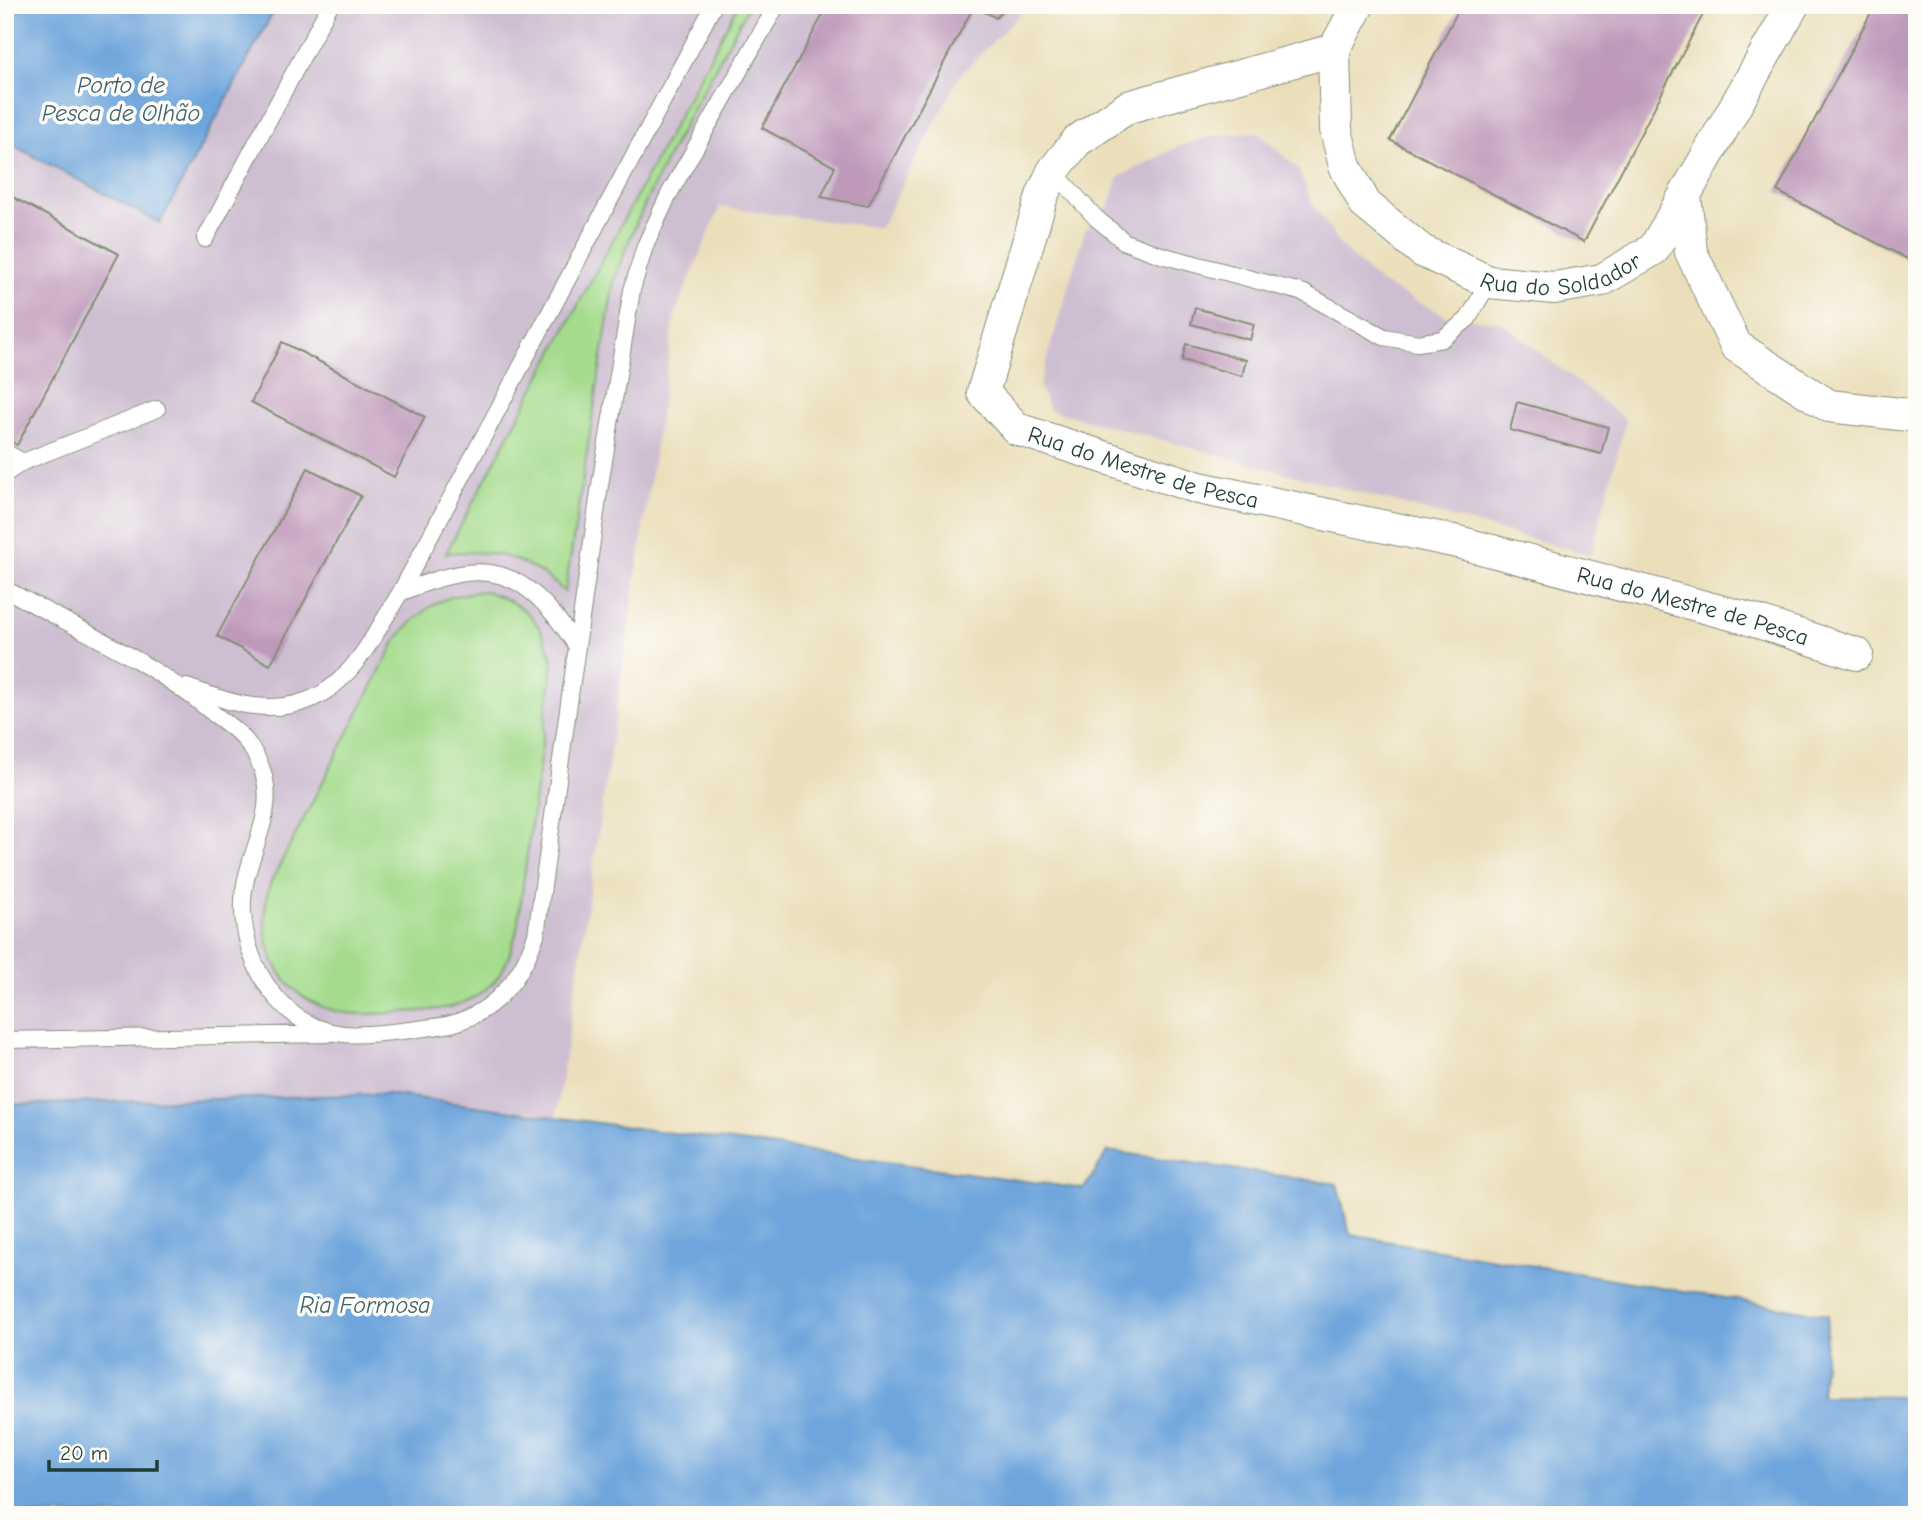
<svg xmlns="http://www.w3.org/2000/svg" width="1922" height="1520" viewBox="0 0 1922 1520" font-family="'Comic Neue',sans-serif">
	<rect width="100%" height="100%" fill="#fdfcf7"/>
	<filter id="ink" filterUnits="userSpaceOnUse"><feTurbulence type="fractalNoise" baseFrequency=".0143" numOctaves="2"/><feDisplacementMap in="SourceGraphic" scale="14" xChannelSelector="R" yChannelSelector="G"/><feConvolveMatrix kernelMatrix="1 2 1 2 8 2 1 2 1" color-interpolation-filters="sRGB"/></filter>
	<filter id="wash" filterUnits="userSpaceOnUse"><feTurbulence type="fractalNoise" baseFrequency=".00686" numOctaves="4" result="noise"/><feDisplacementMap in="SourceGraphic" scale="28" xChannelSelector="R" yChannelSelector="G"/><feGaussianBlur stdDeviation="1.57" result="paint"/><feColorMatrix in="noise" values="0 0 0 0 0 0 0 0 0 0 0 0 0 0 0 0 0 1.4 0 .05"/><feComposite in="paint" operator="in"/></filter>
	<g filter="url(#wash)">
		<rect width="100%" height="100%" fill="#ebdfbb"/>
		<path fill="#cebed1" d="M5,5h1024l-69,70 -80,153 -160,-21 -45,106 -119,804 -169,-23 -382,11z
			M1258,132l40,37 13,32 31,47 37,34 69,35 53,5 125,98 -35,135 -541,-145 -11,-24 46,-156 25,-26 9,-27 61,-31 31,-10z"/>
		<path fill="#a4db8c" stroke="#628c60" stroke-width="2" d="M738,5h11c-48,90 -101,179 -135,275l-49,312c-35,-33 -71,-44 -119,-39z
			M485,591c42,14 56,28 68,71l-36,268c-5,18 -11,40 -24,53 -26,26 -55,27 -89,29 -22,1 -43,4 -64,0 -62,-12 -87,-72 -70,-128l126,-244c28,-34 45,-45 89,-49z"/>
		<path fill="#6ea5dc" stroke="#467188" stroke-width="2" d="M5,5h272l-117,218 -155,-82z
			M387,1094l697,95 24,-38 229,33 13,51 478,80 -7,81 96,1v118h-1912v-410z"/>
		<g id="blocks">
			<path fill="#be99ba" d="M828,5h180l-12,13 -22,-12 -106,200 -47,-9 14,-30 -73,-39z
				M1461,5h247l-124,237 -194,-102z
				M1875,5h42v259l-140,-73z
				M5,193l114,61 -102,191 -12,-7z
				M1195,308l59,16 -4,16 -59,-16z
				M282,342l143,75 -31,60 -143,-75z
				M1186,344l60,16 -4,16 -60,-16z
				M1517,402l91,25 -7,27 -91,-24z
				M308,468l53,28 -91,169 -53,-29z"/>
		</g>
	</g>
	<g filter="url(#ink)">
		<use href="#blocks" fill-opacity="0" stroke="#858e78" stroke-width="2"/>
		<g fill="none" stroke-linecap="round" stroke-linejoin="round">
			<defs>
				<path id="service" d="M1053,171l43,47 29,24 36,13 143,38 80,44 34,6 24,-4 26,-20 21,-37
					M205,239l125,-234
					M5,452l18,10 134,-53
					M5,474l18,-12
					M5,589c71,39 148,73 209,125 11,8 24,17 32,27 50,64 -7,108 -3,172 4,56 39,114 100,121 21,2 47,-2 68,-4 15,-3 33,-3 47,-8 41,-14 65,-48 78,-87l64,-450 32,-195 13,-44 24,-52 108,-189
					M400,593c87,-37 124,-27 176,52
					M187,687c21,7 45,17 67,19 83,10 109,-53 146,-113l314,-588
					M5,1040l323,-6"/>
				<g id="minor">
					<path id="s1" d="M1358,5l-24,45 -206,57 -51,34 -24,30 -11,25 -59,196 34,37 182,59 259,54 288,76 111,36"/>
					<path id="s2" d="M1334,50l2,80 9,36 20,38 57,47 67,31 65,6 48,-8 52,-31 139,-244"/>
					<path d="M1685,195l6,57 45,94 93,60 88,10"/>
				</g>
			</defs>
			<use href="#service" stroke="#858e78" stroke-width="18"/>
			<use href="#minor" stroke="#858e78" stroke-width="34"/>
			<use href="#service" stroke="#fff" stroke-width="16"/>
			<use href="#minor" stroke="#fff" stroke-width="32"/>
		</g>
	</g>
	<g text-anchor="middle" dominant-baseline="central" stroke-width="7" stroke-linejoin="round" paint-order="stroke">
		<g font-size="23" fill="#1f3d34" stroke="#fdfcf7">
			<text stroke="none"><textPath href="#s2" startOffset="382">Rua do Soldador</textPath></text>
			<text stroke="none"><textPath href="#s1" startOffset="779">Rua do Mestre de Pesca</textPath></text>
			<text stroke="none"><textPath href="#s1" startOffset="1346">Rua do Mestre de Pesca</textPath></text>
		</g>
		<g font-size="24" font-style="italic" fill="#3b616f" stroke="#fdfcf7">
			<text x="121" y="85">Porto de<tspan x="121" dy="28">Pesca de Olhão</tspan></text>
			<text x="365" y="1305">Ria Formosa</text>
		</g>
	</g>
	<rect width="1922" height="1520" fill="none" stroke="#fdfcf7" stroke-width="28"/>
	<path d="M49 1460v10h108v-10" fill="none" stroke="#1f3d34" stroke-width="3.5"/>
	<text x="60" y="1460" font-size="21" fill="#1f3d34" stroke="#fdfcf7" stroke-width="5" paint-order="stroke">20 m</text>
</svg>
